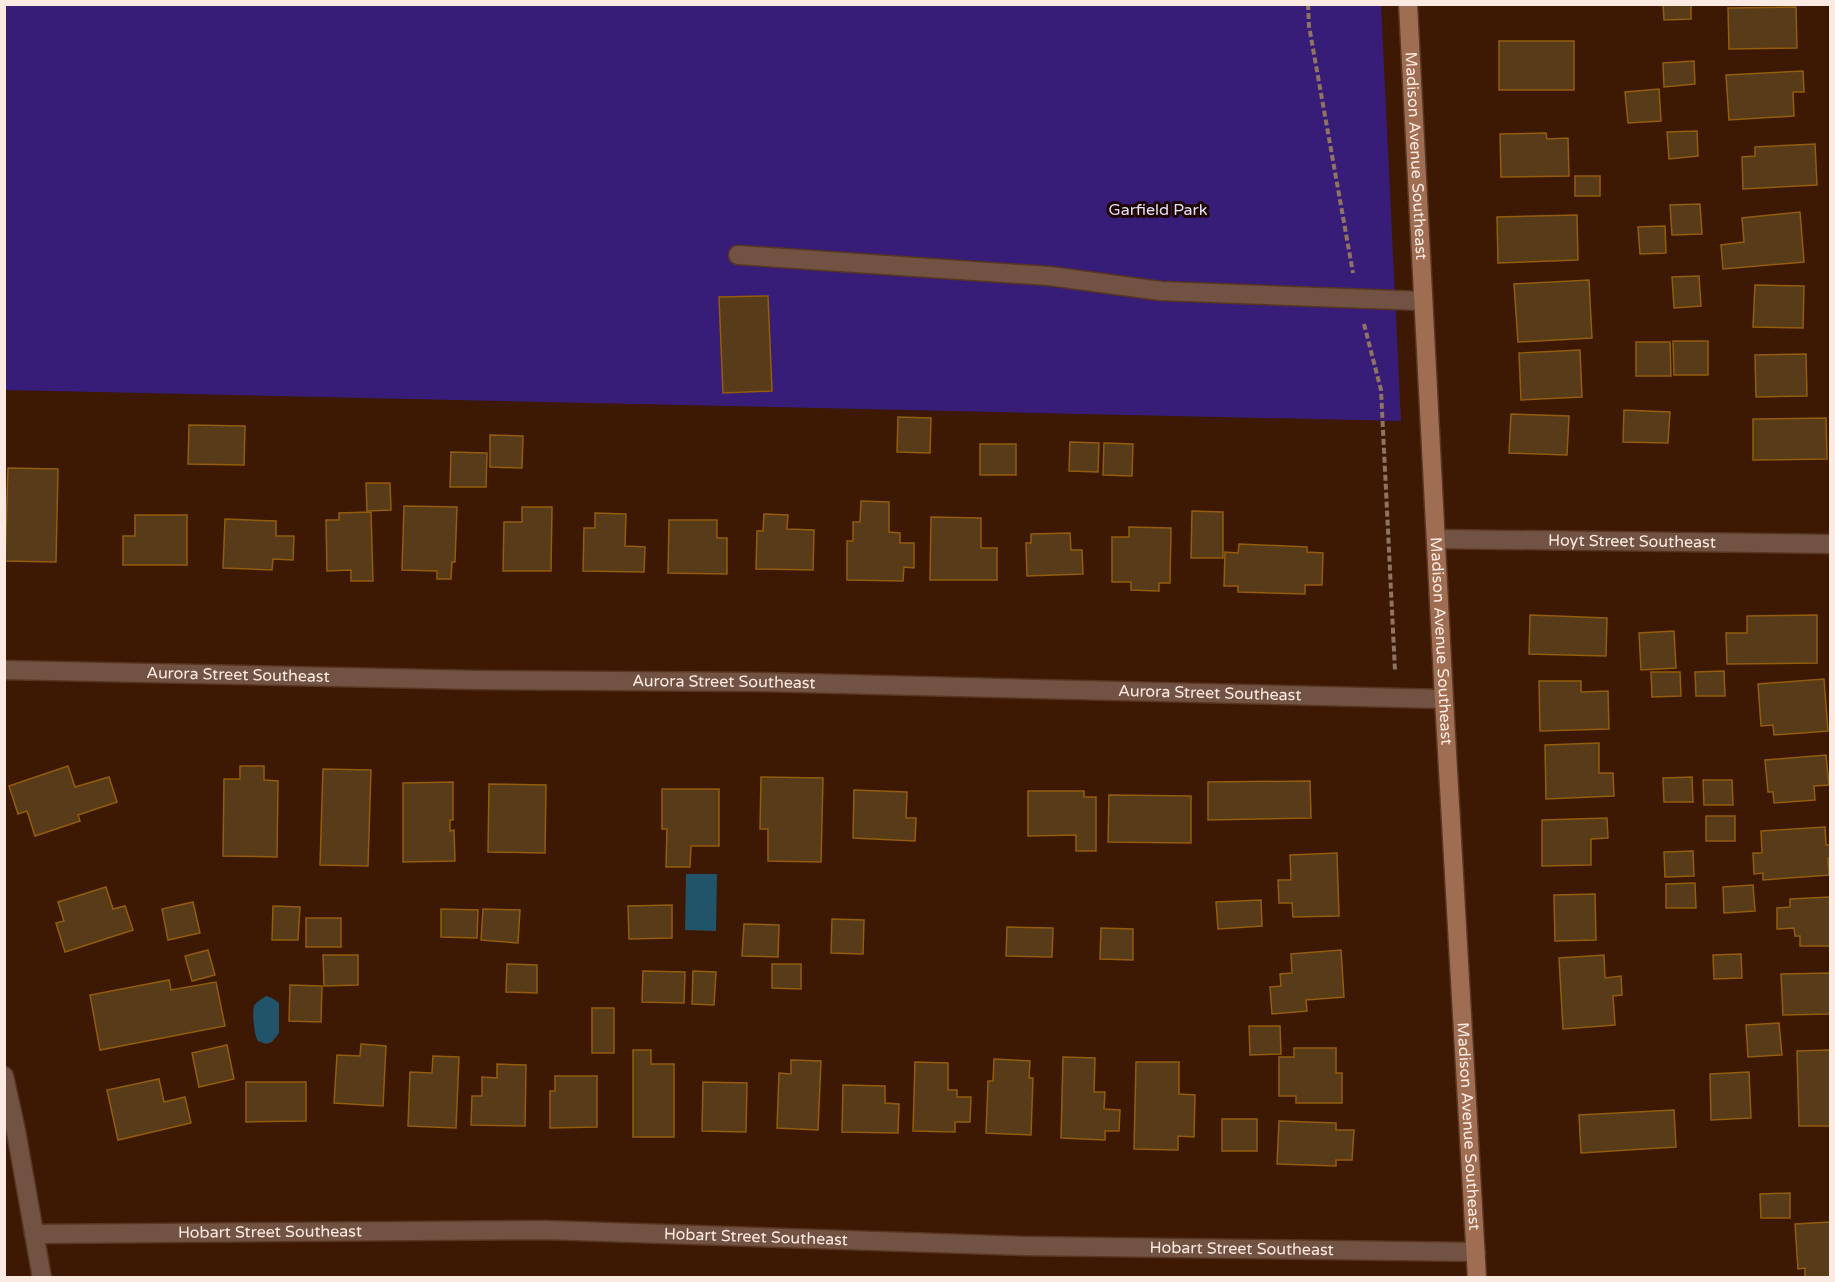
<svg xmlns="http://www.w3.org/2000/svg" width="1835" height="1282" viewBox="0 0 1835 1282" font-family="'Varela Round',sans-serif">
	<rect width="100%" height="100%" fill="#3d1903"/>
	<path fill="#371d77" d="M5,5h1376l20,416 -1396,-31z"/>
	<path fill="#225469" d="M686,874h31l-1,57 -31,-1z
		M266,996l6,2 7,5v30l-7,9 -6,2 -8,-3c-4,-6 -6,-27 -4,-35 2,-4 8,-7 12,-10z"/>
	<path fill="#583b18" stroke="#925d0d" stroke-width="1.5" d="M1663,4h28v15l-27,1z
		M1796,7l1,41 -68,1 -1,-41z
		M1499,41h75v49h-75z
		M1694,61l1,23 -31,3 -1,-24z
		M1803,71l1,21h-11l1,24 -65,4 -3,-45z
		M1659,89l2,32 -33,2 -3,-31z
		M1697,131l1,25 -29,3 -2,-27z
		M1546,133l1,6 21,-1 1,38 -68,1 -1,-43z
		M1815,144l2,41 -74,4 -1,-32 13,-1v-9z
		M1575,176h25v20h-25z
		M1700,204l2,30 -30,1 -2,-30z
		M1800,212l4,50 -81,7 -2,-24 23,-3 -2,-24z
		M1577,215l1,45 -80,3 -1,-46z
		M1665,226l1,27 -26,1 -2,-27z
		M1699,276l2,30 -27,2 -2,-31z
		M1589,280l3,58 -74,4 -4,-58z
		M1755,285l49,1 -1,42 -50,-1z
		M768,296l4,95 -49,2 -4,-96z
		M1673,341h35v34h-34z
		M1636,342h34l1,34h-35z
		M1580,350l2,47 -61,3 -2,-47z
		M1806,354l1,42 -51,1 -1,-42z
		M1624,410l46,2 -2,31 -45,-1z
		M1511,414l58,2 -2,39 -58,-2z
		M898,417l33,1 -1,35 -33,-1z
		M1826,418l1,41 -74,1v-41z
		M189,425l56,1 -1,39 -56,-1z
		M490,435l33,1 -1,32 -32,-1z
		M1070,442l29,1 -1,29 -29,-1z
		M1104,443l29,1 -1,32 -29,-1z
		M980,444h36v31h-36z
		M451,452l36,1 -1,34h-36z
		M8,468l50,1 -2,93 -51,-1z
		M366,483h24l1,27 -24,1z
		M861,501l28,1v30l11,1v10h14v25l-10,-1 -1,14 -56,-1v-39h6v-19h7z
		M404,506l53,1 -2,55h-3l-1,17h-14v-8l-35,-1z
		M522,507h30l-1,64h-48l1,-49h18z
		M1192,511l31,1v46h-32z
		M371,512l2,69h-22v-11l-24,1 -1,-51h13v-7z
		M595,513l31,1 -1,32 20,1 -1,25 -61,-1 1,-43h11z
		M764,514l24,1 -1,14 27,1 -1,40 -57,-1 1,-38h6z
		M135,515h52v50h-64v-29h12z
		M931,517l50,1v30h16v32h-67z
		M225,519l51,2v15h18l-1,24 -20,-1 -1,11 -49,-2z
		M669,520h48v18h10v36l-59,-1z
		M1129,527l42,1 -1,55h-11v8l-28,-1v-8h-19v-45h17z
		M1070,533l1,17h11l1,24 -56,2 -1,-33h5v-9z
		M1239,544l68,3v5l16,1 -1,32h-17v9l-67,-2v-6h-14l1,-34 13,1z
		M1530,615l77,3 -1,38 -77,-2z
		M1817,615v48l-90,1 -1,-31h21v-17z
		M1674,631l2,37 -35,2 -2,-37z
		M1724,671l1,25h-29l-1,-24z
		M1651,672h29l1,24 -29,1z
		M1824,679l4,52 -54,4 -1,-10 -12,1 -3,-42z
		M1539,681h42v11l27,-1 1,38 -69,2z
		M1599,743v30h14l1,23 -68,3 -1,-54z
		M1826,755l3,30 -15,1 1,14 -41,3 -1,-11h-5l-3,-32z
		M68,766l7,21 34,-10 8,25 -39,13 2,6 -45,15 -8,-25 -9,3 -9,-28z
		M240,766h24v14l14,1 -1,76 -54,-1 1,-77h16z
		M323,769l48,1 -3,96 -48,-1z
		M761,777l62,1 -2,84 -53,-1v-32h-8z
		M1692,777l1,25h-29l-1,-24z
		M1703,780h29l1,25h-29z
		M1310,781l1,37 -103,2v-38z
		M453,782v38h-3v11l4,-1 1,31 -52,1v-79z
		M489,784l57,1 -1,68 -57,-1z
		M662,789h57v57h-28l-1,21h-24l1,-38h-5z
		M854,790l53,2 -1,26h10l-1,23 -62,-3z
		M1028,791h56v6h12v54h-20v-16l-48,1z
		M1109,795l82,1v47l-83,-1z
		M1706,816h29v25h-29z
		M1607,818l1,20 -17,1v26l-49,1v-46z
		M1825,827l1,18h4v13h-2l1,17 -66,5v-7l-9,1 -1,-21h9l-1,-22z
		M1693,851l1,25 -29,1 -1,-25z
		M1337,853l2,63 -46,1 -1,-14h-13l-1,-23h13l-1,-25z
		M1695,883l1,25h-30v-24z
		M1753,885l2,26 -31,2 -1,-26z
		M106,887l7,22 12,-3 8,24 -68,22 -9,-29 8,-2 -6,-19z
		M1595,894l1,46 -41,1 -1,-46z
		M1830,897v49h-30v-10h-5l-1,-8 -17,1v-21l13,-1v-8z
		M1261,900l1,26 -44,3 -2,-27z
		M193,902l7,31 -32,7 -6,-31z
		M672,905v33l-43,1 -1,-33z
		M273,906l27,1 -2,33h-26z
		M441,909l37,1 -1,28 -36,-1z
		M483,909l37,1 -2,33 -37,-3z
		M306,918h35v29h-35z
		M832,919l32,1 -1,34 -32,-1z
		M744,924l35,1 -1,32 -36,-1z
		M1007,927l46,1 -1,29 -46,-1z
		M1101,928l32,1v31l-33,-1z
		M208,950l7,25 -23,6 -7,-25z
		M1341,950l3,47 -38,3 1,11 -35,3 -2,-27 11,-1 -1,-12 12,-1 -1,-19z
		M1741,954l1,24 -28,1 -1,-24z
		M323,955h35v30l-34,1z
		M1604,955l1,23 16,-2 1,19 -9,1 2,29 -52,4 -4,-71z
		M507,964l30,1v28l-31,-1z
		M772,964h29v25l-29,-1z
		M643,971l42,1 -1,31 -42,-1z
		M693,971l23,1 -2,33 -22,-1z
		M1830,973v41l-47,1 -2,-41z
		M169,980l2,10 45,-8 9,44 -125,24 -10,-55z
		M290,985l32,1 -1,36 -32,-1z
		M592,1008h22v45h-22z
		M1779,1023l3,32 -34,2 -2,-32z
		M1249,1026h31l1,28 -31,1z
		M361,1044l25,2 -3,60 -49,-3 3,-48 23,1z
		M227,1045l7,34 -35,8 -7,-34z
		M1294,1048h42v25h6v30h-46v-7h-17v-39h15z
		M633,1050h18v14h23v73h-41z
		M1830,1050v76h-31l-2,-75z
		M433,1056l26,1 -3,71 -48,-2 2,-54 22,1z
		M1063,1057l32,1 -1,34h11l-1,17 16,1 -1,21h-14v9l-44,-2z
		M994,1059l36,2 -1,17h4l-2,57 -45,-2 2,-52h5z
		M791,1060l30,1 -3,69 -41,-2 2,-55 12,1z
		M915,1062l33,1v27h9v7h14l-1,25h-15v10l-42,-1z
		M1136,1062h43v32l16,1 -1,42 -16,-1v14l-44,-1z
		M497,1064l29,1 -1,61 -54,-1 1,-29h10v-19l15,1z
		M1749,1072l2,46 -40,2 -1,-46z
		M555,1076h42v51l-47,1v-37h5z
		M159,1079l5,23 21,-5 6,26 -73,17 -11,-50z
		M246,1082h60v39l-60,1z
		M703,1082l44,1 -1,49 -44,-1z
		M843,1085l42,1v17l14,1 -1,29 -56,-1z
		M1674,1110l2,37 -95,6 -2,-38z
		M1222,1119h35v32h-35z
		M1279,1121l57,2v7h18l-2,30h-16v6l-59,-2z
		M1790,1193v25h-29l-1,-24z
		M1830,1222v56h-25v-10l-7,1 -3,-45z"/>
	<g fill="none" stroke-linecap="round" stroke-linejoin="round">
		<defs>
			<g id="street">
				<path d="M738,255l311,21 112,15 262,10"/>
				<path id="s1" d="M1436,539l394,5"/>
				<path id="s2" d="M4,670l473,10 281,2 686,17"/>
				<path d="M4,1076l12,55 26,147"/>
				<path id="s3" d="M34,1234l511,-4 478,16 453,6"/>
			</g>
			<g id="secondary">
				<path id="s4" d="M1408,4l36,695 33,579"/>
			</g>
		</defs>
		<use href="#street" stroke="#583622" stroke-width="21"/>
		<use href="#secondary" stroke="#583622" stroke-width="21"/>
		<path stroke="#8f7363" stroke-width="4" stroke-dasharray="6 3" stroke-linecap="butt" d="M1308,4l1,22 44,247
			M1364,324l17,66 14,281"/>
		<use href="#street" stroke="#725343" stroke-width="18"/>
		<use href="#secondary" stroke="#9e6d52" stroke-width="18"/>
	</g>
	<g text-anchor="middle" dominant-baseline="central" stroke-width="6" stroke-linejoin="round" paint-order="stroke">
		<g font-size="16" fill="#fbeae1" stroke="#1f0500">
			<text stroke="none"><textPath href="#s4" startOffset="152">Madison Avenue Southeast</textPath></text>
			<text stroke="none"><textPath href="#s1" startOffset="196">Hoyt Street Southeast</textPath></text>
			<text stroke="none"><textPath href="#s4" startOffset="638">Madison Avenue Southeast</textPath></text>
			<text stroke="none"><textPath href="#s2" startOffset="234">Aurora Street Southeast</textPath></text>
			<text stroke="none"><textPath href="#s2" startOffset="720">Aurora Street Southeast</textPath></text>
			<text stroke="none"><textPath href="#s2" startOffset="1206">Aurora Street Southeast</textPath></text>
			<text stroke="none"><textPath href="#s4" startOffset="1124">Madison Avenue Southeast</textPath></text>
			<text stroke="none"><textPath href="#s3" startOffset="236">Hobart Street Southeast</textPath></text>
			<text stroke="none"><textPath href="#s3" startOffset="722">Hobart Street Southeast</textPath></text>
			<text stroke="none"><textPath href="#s3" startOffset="1208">Hobart Street Southeast</textPath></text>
		</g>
		<g font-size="16" fill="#e3e0fd" stroke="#1f0500">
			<text x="1158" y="210">Garfield Park</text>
		</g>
	</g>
	<rect width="1835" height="1282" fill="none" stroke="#fbeae1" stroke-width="12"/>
</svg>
